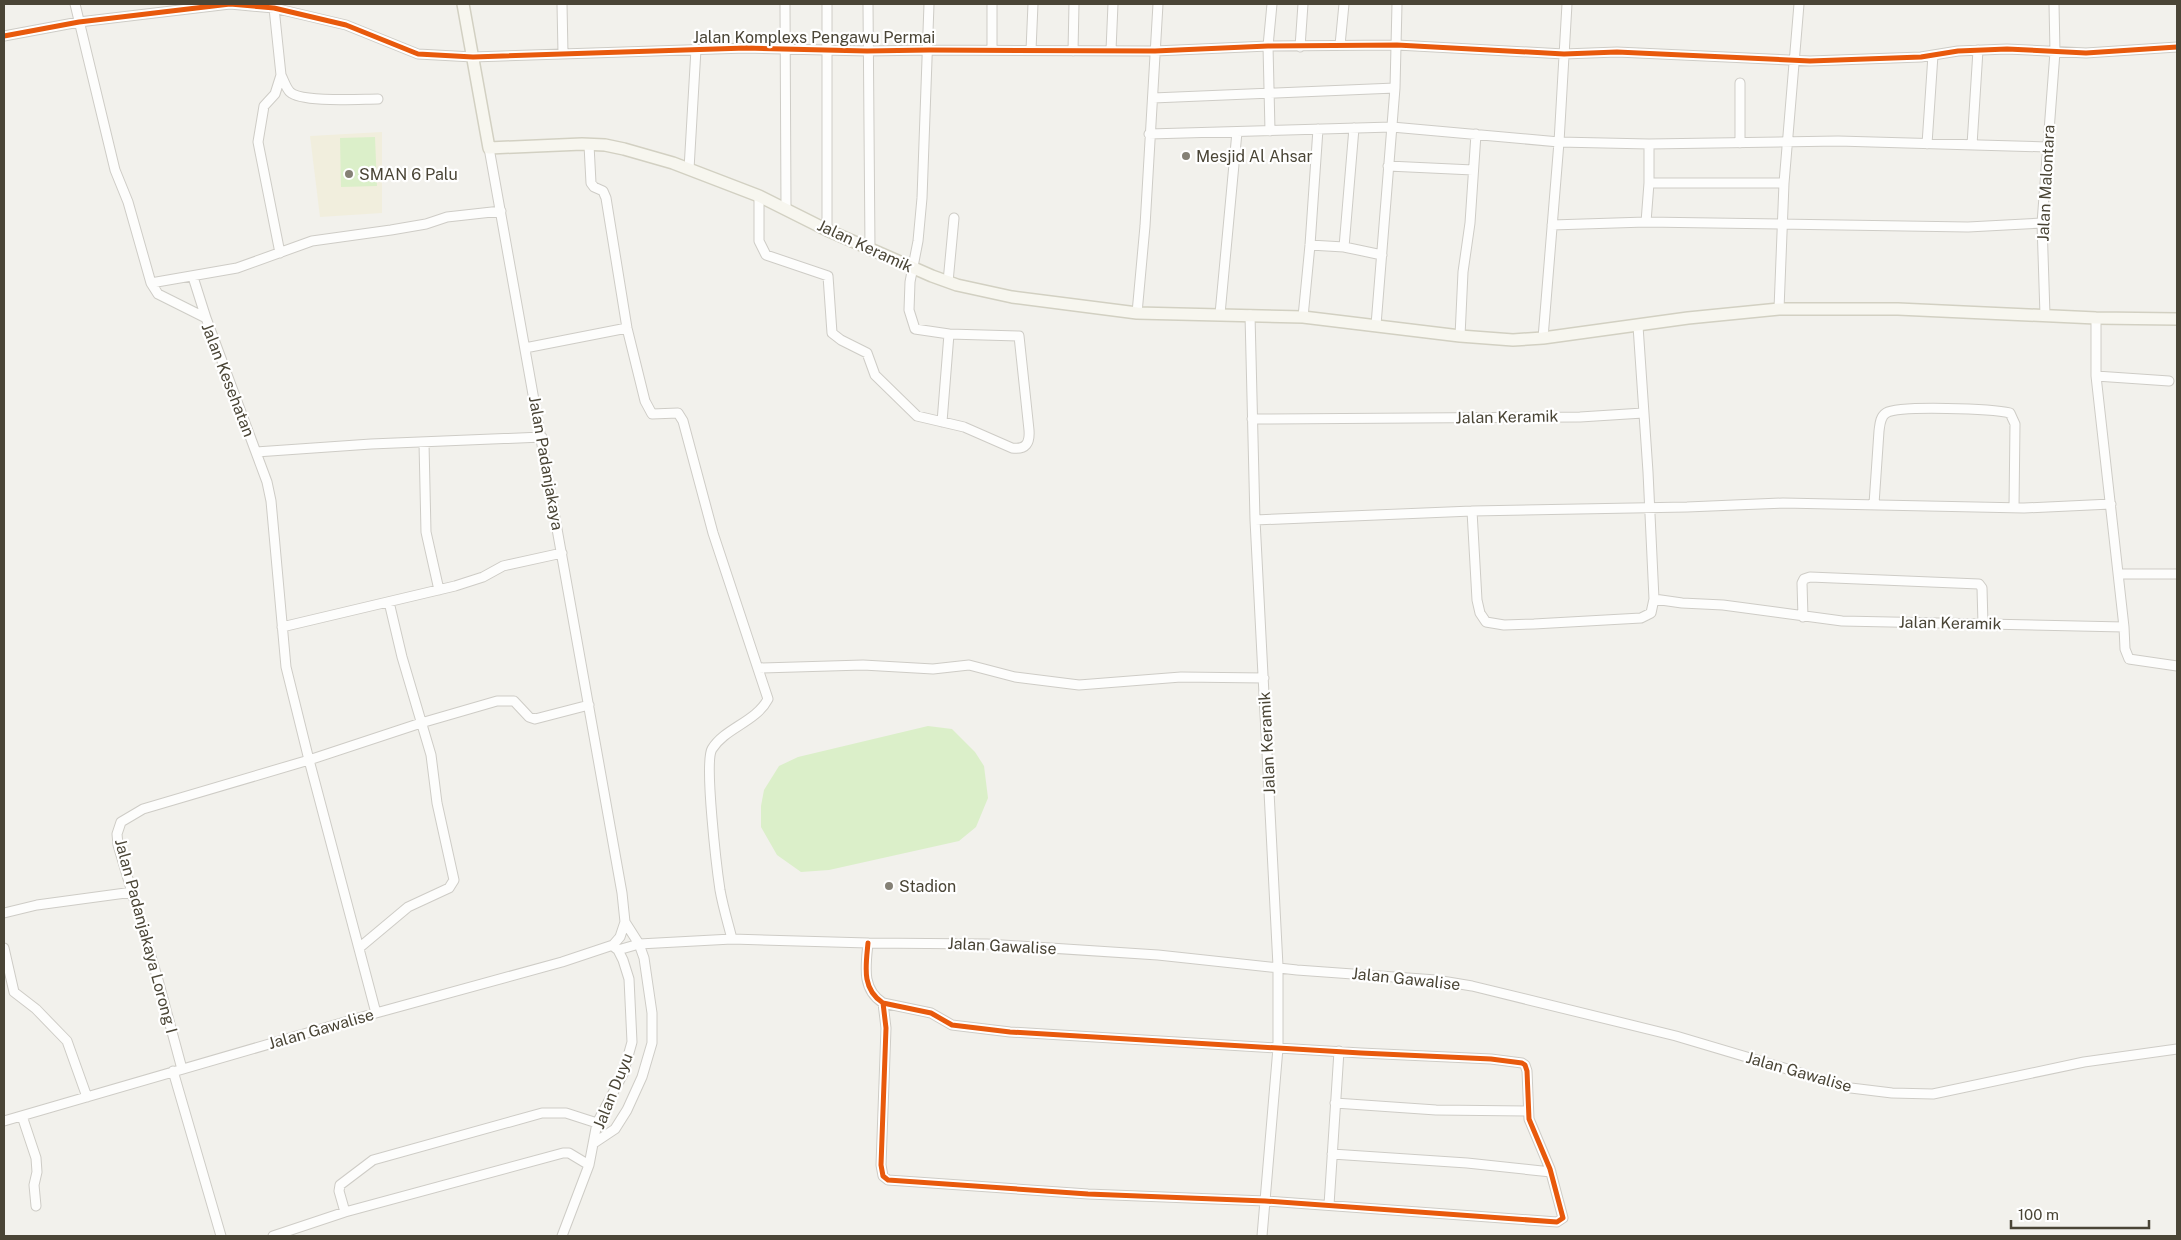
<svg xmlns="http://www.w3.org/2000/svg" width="2181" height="1240" viewBox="0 0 2181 1240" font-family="'Public Sans',sans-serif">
	<rect width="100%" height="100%" fill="#f2f1ec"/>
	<path fill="#f1eedd" d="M382,132v81l-62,4 -10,-81z"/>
	<path fill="#dbefc9" d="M375,137l2,49 -36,1 -1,-49z
		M928,726l24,3 23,23 9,14 4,32 -12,29 -17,14 -130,29 -28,2 -24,-17 -16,-28v-21l3,-16 15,-24 19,-9z"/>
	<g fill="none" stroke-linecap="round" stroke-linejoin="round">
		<defs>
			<path id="street" d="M75,4l40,166 13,32 23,81 7,11 48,24
				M562,4l1,49
				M785,4l1,204
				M827,4v226
				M868,4l2,245
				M929,4l-7,194 -4,43 -8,41 -1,28 6,19 34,5 -7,88
				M274,8l7,67 -6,19 -11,12 -6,36 22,111
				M4,36l75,-14 151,-18 44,4 72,17 72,29 55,3 273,-9 121,3 62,-1 226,1 113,-5 129,-1 167,9 53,-2 193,9 111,-4 37,-6 49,-2 79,4 91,-6
				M1340,45l4,-41
				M1300,47l3,-43
				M992,50v-46
				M1031,50l2,-46
				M1111,50l2,-46
				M1073,51l1,-47
				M281,75c3,6 5,13 9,17 12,11 70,7 88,7
				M1153,98l242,-10
				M1270,131l-2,-85 4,-42
				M1149,134l243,-7 167,15 90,2 189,-3 209,6
				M1740,143v-60
				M1649,144v39
				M1927,144l6,-89
				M589,145l2,38 3,4 9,4 3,7 21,130 18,73 7,13 26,-1 5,8 30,112 55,166c-12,23 -43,29 -56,50 -8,13 5,121 8,141 3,17 8,33 12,49
				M1972,145l6,-95
				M1388,166l85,4
				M689,169l7,-120
				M759,196v45l7,14 62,21 4,57 9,7 26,13 8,22 42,41 47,11 48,21c14,2 18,-5 17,-18l-10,-94 -70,-2
				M1646,222l3,-39h135
				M1552,225l94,-3 322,5 74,-4
				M1310,245l34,2 38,8
				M1344,247l10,-119
				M193,277l13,41 61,164 4,19 15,166 23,93 67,253
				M948,282l6,-64
				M151,283l86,-15 75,-27 79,-11 35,-6 21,-7 54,-6
				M1779,309l5,-126 15,-179
				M1137,313l8,-87 13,-222
				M1220,314l17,-182
				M1250,315l5,205 23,446v82l-16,188
				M2045,315l-3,-92 13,-171 -1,-48
				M1303,317l7,-72 8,-116
				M1376,325l19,-237 2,-84
				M1638,326l10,146 6,127 28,4 41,2 119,16 282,6 -28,-251v-58
				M1460,336l3,-64 7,-49 6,-89
				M1543,338l16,-196 8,-138
				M525,348l102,-20
				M2096,376l73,5
				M1252,419l328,-2 63,-4
				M424,443l2,89 13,58
				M256,452l115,-8 171,-7
				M1874,504l5,-73c1,-7 1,-14 7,-18 14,-8 107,-4 124,0l5,11 -1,83
				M1472,511l5,89 3,13 6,9 18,3 30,-1 107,-6 10,-5 3,-14
				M1255,520l217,-9 215,-4 96,-4 241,5 87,-4
				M2119,574h58
				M1803,617l-1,-34 2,-4 6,-2 169,7 3,4 1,36
				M282,627l173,-41 28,-9 20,-11 59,-13
				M2124,627l1,22 4,10 48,7
				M759,668l104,-3 70,4 36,-4 46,12 64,8 102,-8 83,1
				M4,913l33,-8 96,-13
				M868,943c-2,22 -7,46 15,60l48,10 21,12 58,7 351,21 130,6 31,4 3,2 2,6 2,48 21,50 13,49 -6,4 -292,-21 -177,-7 -200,-14 -5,-4 -2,-11 5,-137 -3,-25
				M4,948l10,44 22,17 31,32 20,56
				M359,948l49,-41 41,-19 5,-8 -17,-77 -6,-48 -29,-98 -13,-55
				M618,950l21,-6 93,-5 136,4 119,1 171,11 139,15 139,10 36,6 204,50 175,52 41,5 41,1 151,-32 93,-13
				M182,1069l-24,-89 -40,-135 -1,-11 4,-12 22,-13 166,-49 112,-37 76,-22h17l15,16 6,2 54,-14
				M173,1071l48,165
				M1335,1103l101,7 92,1
				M22,1116l14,42 1,14 -3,13 2,21
				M4,1121l372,-108 186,-51 51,-17 7,-8 5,-15 -3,-29 -133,-745
				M594,1143l21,-14 12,-19 15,-33 10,-34v-30l-8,-55 -5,-14 -14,-22
				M1332,1154l135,9 84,9
				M1329,1205l10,-154
				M345,1212l-6,-21 1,-6 33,-25 169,-47h24l31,10
				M273,1236l72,-24 218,-59h6l20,12
				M562,1236l27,-71 8,-42 26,-49 9,-32 -3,-63 -6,-19 -5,-10 -4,-3"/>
			<path id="secondary" d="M463,4l26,144 93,-4 23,1 19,4 49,14 86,33 68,34 105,46 25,9 55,12 125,16 166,4 157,19 53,4 30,-2 145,-20 91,-9h119l198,9 81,1"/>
		</defs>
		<use href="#street" stroke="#ceccc6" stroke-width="11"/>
		<use href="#secondary" stroke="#d2d0c2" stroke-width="14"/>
		<use href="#street" stroke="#fdfdfc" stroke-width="9"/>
		<use href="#secondary" stroke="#f7f6ef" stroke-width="11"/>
		<defs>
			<path id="cycleway" d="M4,36l75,-14 151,-18 44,4 72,17 72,29 55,3 273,-9 121,3 62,-1 226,1 113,-5 129,-1 167,9 53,-2 193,9 111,-4 37,-6 49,-2 79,4 91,-6
				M868,943c-2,22 -7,46 15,60l48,10 21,12 58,7 351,21 130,6 31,4 3,2 2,6 2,48 21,50 13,49 -6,4 -292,-21 -177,-7 -200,-14 -5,-4 -2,-11 5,-137 -3,-25"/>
		</defs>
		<use href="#cycleway" stroke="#fff" stroke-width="8"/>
		<use href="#cycleway" stroke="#e8590c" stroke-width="5"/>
	</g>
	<g fill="#858176" stroke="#fff" stroke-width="2">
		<circle cx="1186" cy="156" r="5"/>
		<circle cx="349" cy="174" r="5"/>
		<circle cx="889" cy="886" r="5"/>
	</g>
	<g text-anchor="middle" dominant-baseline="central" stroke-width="4.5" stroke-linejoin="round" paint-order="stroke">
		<g font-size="16" fill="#4a4536" stroke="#fff">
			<text x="814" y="37">Jalan Komplexs Pengawu Permai</text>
			<text transform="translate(2046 183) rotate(-87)">Jalan Malontara</text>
			<text transform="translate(865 246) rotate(25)">Jalan Keramik</text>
			<text transform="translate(228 380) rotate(69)">Jalan Kesehatan</text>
			<text transform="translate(1507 417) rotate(-1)">Jalan Keramik</text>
			<text transform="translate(546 463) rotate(80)">Jalan Padanjakaya</text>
			<text transform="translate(1950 623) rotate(1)">Jalan Keramik</text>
			<text transform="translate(1267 743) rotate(-93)">Jalan Keramik</text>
			<text transform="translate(146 936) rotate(75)">Jalan Padanjakaya Lorong I</text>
			<text transform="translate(1002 946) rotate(3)">Jalan Gawalise</text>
			<text transform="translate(1406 979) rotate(6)">Jalan Gawalise</text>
			<text transform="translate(321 1029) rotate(-16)">Jalan Gawalise</text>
			<text transform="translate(1799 1072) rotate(16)">Jalan Gawalise</text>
			<text transform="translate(613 1091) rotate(-68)">Jalan Duyu</text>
		</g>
		<g font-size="16" fill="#4a4536" stroke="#fff" text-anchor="start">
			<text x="1196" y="156">Mesjid Al Ahsar</text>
			<text x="359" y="174">SMAN 6 Palu</text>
			<text x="899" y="886">Stadion</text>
		</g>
	</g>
	<rect width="2181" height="1240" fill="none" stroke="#4a4536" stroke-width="10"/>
	<path d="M2011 1220v8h138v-8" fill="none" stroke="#4a4536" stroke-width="2.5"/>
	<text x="2018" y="1220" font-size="15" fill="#4a4536" stroke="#ffffff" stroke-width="4" paint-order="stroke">100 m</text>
</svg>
